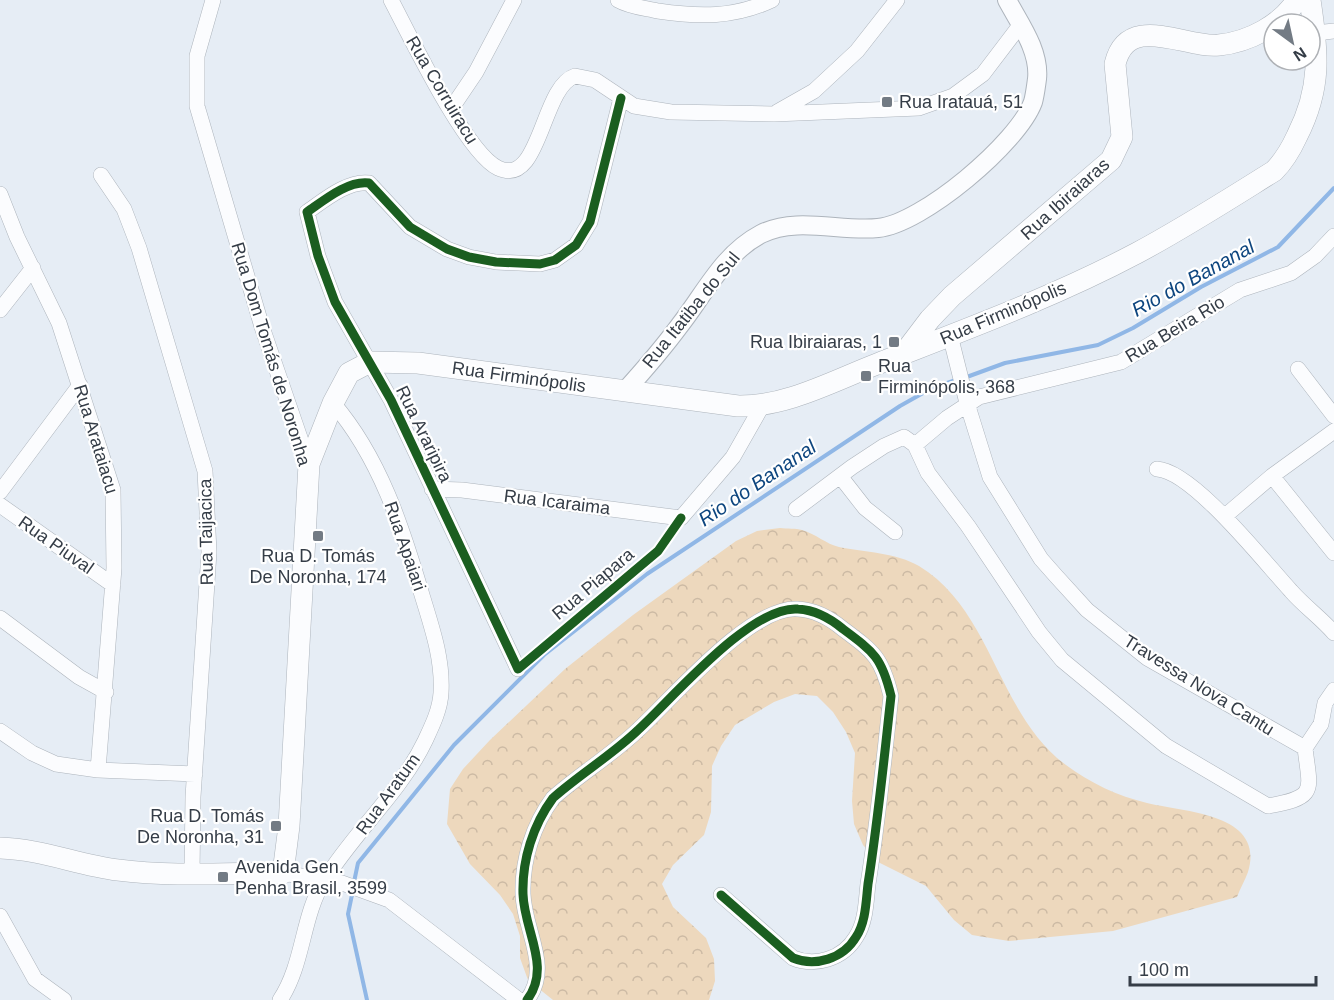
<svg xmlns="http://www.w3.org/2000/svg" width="1334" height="1000" viewBox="0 0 1334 1000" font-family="Arial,sans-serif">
	<defs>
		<pattern id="forest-crowns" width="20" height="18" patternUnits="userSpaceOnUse" patternTransform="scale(1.5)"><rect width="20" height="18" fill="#edd8bd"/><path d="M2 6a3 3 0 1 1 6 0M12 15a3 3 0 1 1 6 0" fill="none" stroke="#ccbaa4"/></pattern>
	</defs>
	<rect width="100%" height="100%" fill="#e6edf5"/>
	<path fill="url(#forest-crowns)" d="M780,528c7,1 16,0 22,2 14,4 24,14 37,17 25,5 58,6 80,19 74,45 78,148 147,199 24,18 52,31 81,38 36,9 119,10 101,69 -3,8 -8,17 -11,25l-124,34 -104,10 -37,-6 -18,-15 -28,-34 -48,-24 -15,-17 -9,-21 -2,-23 3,-48 -9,-21 -13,-20 -16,-16 -22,-2 -21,8 -39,23 -14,21 -9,20 -1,46 -7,23 -31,30 -11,19 11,23 33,31 8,21 1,22 -6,19h-156l-25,-20 -8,-22v-22l-7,-22 -13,-19 -30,-31 -23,-40 3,-35 13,-20 27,-29 75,-71 68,-54 103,-74 21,-10z"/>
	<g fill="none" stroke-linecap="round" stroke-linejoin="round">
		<path stroke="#90b7e6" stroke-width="4" d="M964,378l41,-15 93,-18 35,-17 68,-41 77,-40 56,-59
			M354,882l4,-19 96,-118 90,-90 103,-81 253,-168 32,-18 24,-8
			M353,890l-5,24 19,86"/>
		<defs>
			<path id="minor" d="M213,0l-16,56v50l65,221 47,137
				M391,0c19,36 75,153 107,168 43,20 43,-81 77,-92l20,4 39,26 37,6 103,2 145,-6 34,-12 30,-22 38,-50
				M618,0c12,7 27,8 40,11 41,6 76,7 114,-11
				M1316,33l18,-2
				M451,109l25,-37 38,-72
				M777,112l37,-21 43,-40 40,-51
				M101,175l23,34 15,39 66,223 4,81 -16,245 -1,76
				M0,194l17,43 42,86 54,167 1,78 -16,202
				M0,310l33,-42
				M950,335l17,68 23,74 51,82 15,17 31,34 60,48 158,90
				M1298,369l36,47
				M915,445l13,28 40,53 71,106 23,28 104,86 102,60c50,-9 42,-15 37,-58
				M915,445l32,-27 32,-21 142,-35 119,-72 51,-17 24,-17 19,-20
				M1157,469c36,2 108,94 134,122 13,15 30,27 43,42
				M840,476l25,32 30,24
				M1272,476l62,77
				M432,489l30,1 219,28 52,-61 29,-51
				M0,492l80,-107
				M0,505l113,80
				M796,509l56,-42 32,-21 20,-9 11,8
				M1225,516l47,-40 62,-45
				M0,618l79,59 27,15
				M518,669l-127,-269 -56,-98 -17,-46 -11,-44c16,-11 41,-32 62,-29l41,44 37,22 22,8 27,5 44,2 15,-4 21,-15 14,-23 31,-124
				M0,731l32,22 24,11 42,6 97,4
				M1305,748l16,-24 4,-21 9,-13
				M283,873l59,10 47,17 130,100
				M0,916l35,63 29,21
				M280,1000c24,-36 22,-85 44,-119 30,-49 76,-88 101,-140 7,-15 15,-31 16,-48 2,-34 -9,-65 -19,-98 -20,-68 -42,-137 -89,-192
				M527,1000c25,-33 -3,-69 -4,-106 -1,-34 10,-69 30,-96 27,-24 59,-43 85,-68 34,-31 113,-125 160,-121 17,1 33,10 45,20 31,23 39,29 48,67 -7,63 -13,125 -23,188 -2,17 -2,38 -12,53 -13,22 -41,30 -63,21l-72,-63"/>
			<path id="tertiary" d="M625,391c19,-21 38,-43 55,-66 25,-32 43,-71 81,-91 36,-18 79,-2 117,-6 44,-4 140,-85 155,-126 2,-7 3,-16 4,-23 3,-28 -17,-55 -30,-79"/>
			<path id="secondary" d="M905,352l25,-33 22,-23 159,-136 11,-23 -7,-73c13,-53 71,-15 104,-19 30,-3 62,-20 78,-45
				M0,848c41,1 78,17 118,22 54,7 110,3 165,3l6,-47 20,-362 24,-61 16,-30 21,-11 48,1 320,43c48,1 95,-25 139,-42 87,-34 177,-67 260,-111 47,-25 92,-54 137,-82 10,-10 17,-22 23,-35 25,-49 21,-84 13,-136"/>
		</defs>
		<use href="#minor" stroke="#adb4bc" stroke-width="16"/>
		<use href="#tertiary" stroke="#adb4bc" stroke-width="20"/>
		<use href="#secondary" stroke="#adb4bc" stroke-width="22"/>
		<use href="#minor" stroke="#fbfcfe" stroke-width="15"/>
		<use href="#tertiary" stroke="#fbfcfe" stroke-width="18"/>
		<use href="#secondary" stroke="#fbfcfe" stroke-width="21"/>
		<defs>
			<path id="cycleway" d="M621,98l-31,124 -14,23 -21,15 -15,4 -44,-2 -27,-5 -22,-8 -37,-22 -41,-44c-21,-3 -46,18 -62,29l11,44 17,46 56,98 127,269 140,-118 23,-33
				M527,1000c25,-33 -3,-69 -4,-106 -1,-34 10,-69 30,-96 27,-24 59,-43 85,-68 34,-31 113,-125 160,-121 17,1 33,10 45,20 31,23 39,29 48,67 -7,63 -13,125 -23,188 -2,17 -2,38 -12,53 -13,22 -41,30 -63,21l-72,-63"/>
		</defs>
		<use href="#cycleway" stroke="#fff" stroke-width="13"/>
		<use href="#cycleway" stroke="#1b5e20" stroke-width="9"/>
	</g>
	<g fill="#737b84" stroke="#fff" stroke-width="2">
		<rect x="881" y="96" width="12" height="12" rx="3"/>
		<rect x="888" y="336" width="12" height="12" rx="3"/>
		<rect x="860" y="370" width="12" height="12" rx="3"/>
		<rect x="312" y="530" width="12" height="12" rx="3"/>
		<rect x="270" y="820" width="12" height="12" rx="3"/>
		<rect x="217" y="871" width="12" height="12" rx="3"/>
	</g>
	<g text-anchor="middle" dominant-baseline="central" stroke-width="4.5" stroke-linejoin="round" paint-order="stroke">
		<g font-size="18" fill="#353d47" stroke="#fff">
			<text transform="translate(442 90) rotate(59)">Rua Corruiracu</text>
			<text transform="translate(1065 199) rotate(-42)">Rua Ibiraiaras</text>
			<text transform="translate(691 310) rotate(-51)">Rua Itatiba do Sul</text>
			<text transform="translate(1003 313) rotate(-23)">Rua Firminópolis</text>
			<text transform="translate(1175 329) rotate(-31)">Rua Beira Rio</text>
			<text transform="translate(271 354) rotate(73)">Rua Dom Tomás de Noronha</text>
			<text transform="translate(519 377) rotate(8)">Rua Firminópolis</text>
			<text transform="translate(424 434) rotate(64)">Rua Araripira</text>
			<text transform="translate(96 439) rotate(73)">Rua Arataiacu</text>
			<text transform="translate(557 502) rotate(7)">Rua Icaraima</text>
			<text transform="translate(206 532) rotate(-91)">Rua Taijacica</text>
			<text transform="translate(56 545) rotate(35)">Rua Piuval</text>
			<text transform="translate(405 546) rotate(71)">Rua Apaiari</text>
			<text transform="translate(593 584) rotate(-40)">Rua Piapara</text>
			<text transform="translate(1199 685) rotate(32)">Travessa Nova Cantu</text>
			<text transform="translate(388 794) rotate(-54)">Rua Aratum</text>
		</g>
		<g font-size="18" fill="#353d47" stroke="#fff" text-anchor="start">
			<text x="899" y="102">Rua Iratauá, 51</text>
			<text x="882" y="342" text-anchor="end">Rua Ibiraiaras, 1</text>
			<text x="878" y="366">Rua<tspan x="878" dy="21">Firminópolis, 368</tspan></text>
			<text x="318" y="556" text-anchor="middle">Rua D. Tomás<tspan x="318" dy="21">De Noronha, 174</tspan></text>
			<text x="264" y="816" text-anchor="end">Rua D. Tomás<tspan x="264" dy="21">De Noronha, 31</tspan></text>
			<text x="235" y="867">Avenida Gen.<tspan x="235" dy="21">Penha Brasil, 3599</tspan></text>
		</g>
		<g font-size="20" font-style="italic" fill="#0e467f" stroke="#fff">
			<text transform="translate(1193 278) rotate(-29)">Rio do Bananal</text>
			<text transform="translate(757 483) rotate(-34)">Rio do Bananal</text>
		</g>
	</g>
	<g transform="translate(1292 42) rotate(147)"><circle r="28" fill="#ffffff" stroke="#aeb1b5" stroke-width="1.5"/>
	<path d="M0-4.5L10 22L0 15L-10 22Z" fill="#737b84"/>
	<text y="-9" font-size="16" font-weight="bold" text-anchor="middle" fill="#353d47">N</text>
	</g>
	<path d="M1130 976v9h186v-9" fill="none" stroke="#353d47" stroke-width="3"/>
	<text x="1139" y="976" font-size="18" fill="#353d47" stroke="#ffffff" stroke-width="4.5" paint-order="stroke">100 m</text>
</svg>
